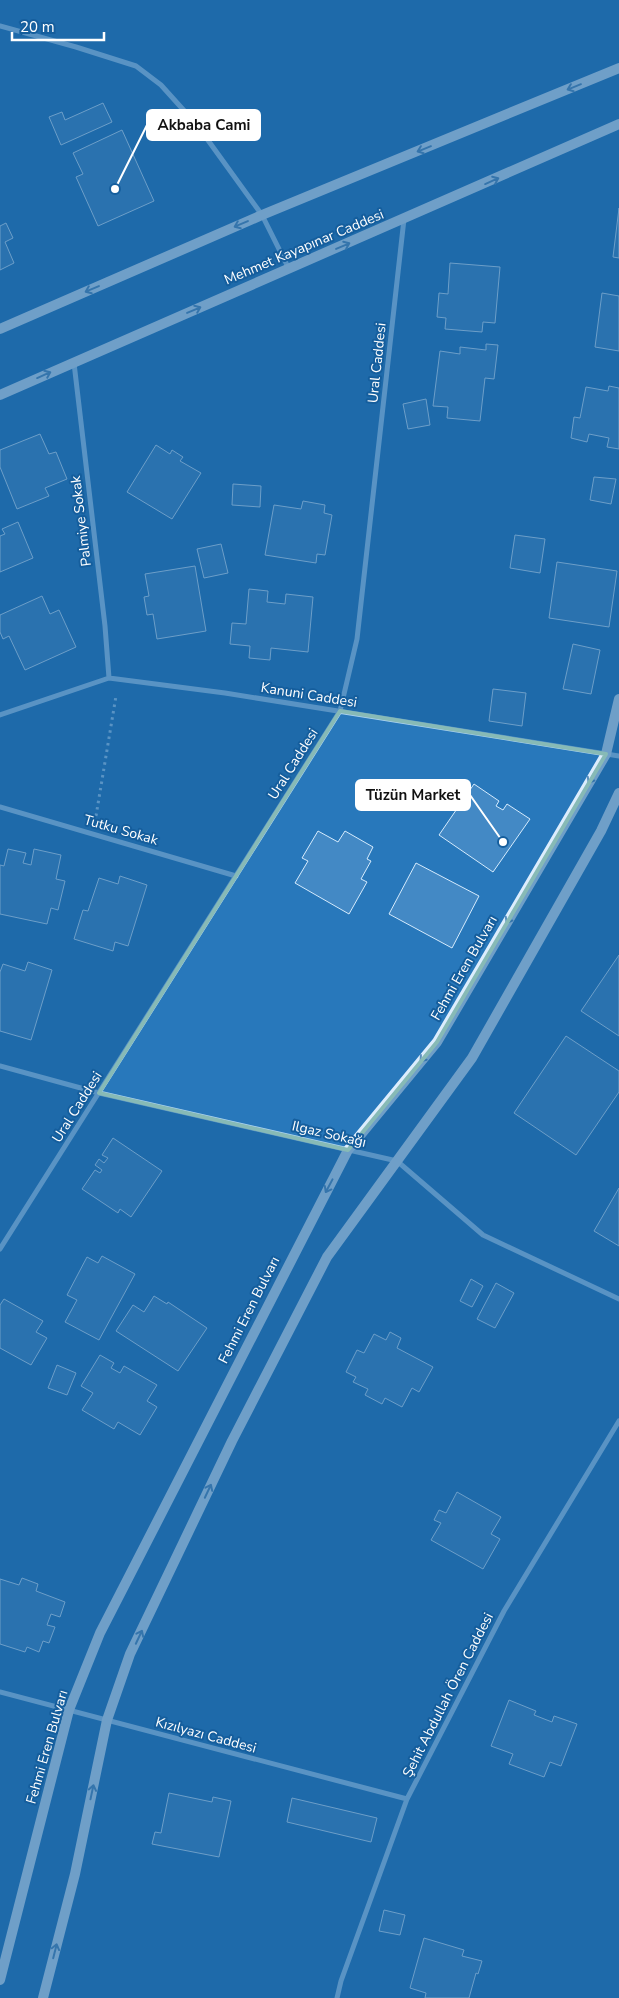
<svg xmlns="http://www.w3.org/2000/svg" width="619" height="1998" viewBox="0 0 619 1998" font-family="'Nunito Sans',sans-serif">
	<rect width="100%" height="100%" fill="#155e9d"/>
	<path fill="#2878bb" d="M0,0h619v1998h-619z"/>
	<path fill="#4389c5" stroke="#d5ebfd" d="M103,103l9,19 -51,23 -12,-28 13,-5 3,8z
		M122,130l32,71 -56,25 -22,-49 7,-3 -10,-21z
		M619,208v50l-6,-1z
		M6,223l7,15 -8,4 9,21 -14,7v-44z
		M450,263l50,4 -5,56 -12,-1 -1,10 -37,-3 1,-11 -9,-1 2,-24 9,1z
		M602,293l17,3v55l-24,-4z
		M486,344l12,1 -4,34 -9,-1 -5,43 -33,-3 1,-11 -15,-1 7,-55 20,3v-7l26,3z
		M609,386l10,2v61l-12,-2 2,-9 -20,-4 -2,8 -16,-4 3,-21 6,1 6,-31 22,4z
		M426,399l4,26 -22,4 -5,-25z
		M40,434l9,20 7,-2 11,27 -22,9 4,8 -32,13 -17,-42v-17z
		M156,445l14,9 2,-4 11,7 -3,4 21,12 -29,46 -45,-27z
		M594,477l22,2 -5,25 -21,-4z
		M233,484l28,2 -1,21 -28,-2z
		M303,501l22,4 -1,8 8,2 -7,40 -8,-1 -1,9 -51,-8 9,-50 27,4z
		M18,522l15,36 -33,14v-36l5,-2 -3,-5z
		M515,535l30,4 -5,34 -30,-5z
		M221,544l7,29 -24,5 -7,-29z
		M557,562l60,9 -8,56 -60,-9z
		M195,566l11,65 -49,8 -4,-25 -6,1 -3,-18 5,-1 -4,-22z
		M249,589l19,2 -1,11 18,2 1,-10 27,3 -5,55 -37,-4 -1,12 -21,-2 1,-12 -20,-2 2,-21 14,1z
		M42,596l8,18 9,-4 17,37 -51,23 -16,-34 -6,3 -3,-7v-17z
		M573,644l27,6 -9,44 -28,-5z
		M493,689l33,4 -4,33 -33,-5z
		M474,784l25,17 -3,5 7,4 4,-6 23,15 -37,53 -54,-37z
		M318,831l20,11 7,-11 28,16 -6,12 4,2 -10,18 6,3 -18,32 -54,-31 13,-22 -6,-3z
		M8,849l18,4 -3,10 8,2 3,-16 27,6 -5,24 9,2 -7,29 -7,-2 -4,16 -47,-10v-49l4,1z
		M416,863l63,33 -27,52 -63,-34z
		M120,876l27,9 -19,61 -13,-4 -2,9 -39,-12 9,-29 5,1 11,-33 19,6z
		M619,955v81l-38,-25z
		M28,962l24,8 -21,70 -31,-9v-59l3,-8 22,7z
		M566,1036l53,35v21l-43,63 -62,-42z
		M113,1138l49,33 -31,46 -11,-8 -2,4 -36,-24 13,-19 5,3 2,-3 -7,-5 4,-6 5,4 4,-5 -6,-3z
		M619,1188v58l-25,-15z
		M102,1256l33,18 -36,66 -34,-18 12,-22 -10,-5 20,-38 11,6z
		M471,1279l12,7 -11,21 -12,-6z
		M496,1283l18,10 -19,35 -18,-9z
		M154,1296l13,8 1,-2 39,26 -29,43 -62,-40 17,-26 11,7z
		M4,1299l39,22 -7,11 11,6 -16,27 -31,-17v-43z
		M390,1332l11,6 -4,10 36,19 -14,25 -7,-4 -10,19 -17,-9 -3,6 -17,-9 3,-6 -15,-7 3,-5 -10,-5 11,-22 7,3 10,-19 12,6z
		M100,1355l14,8 -3,5 9,5 4,-7 33,19 -10,16 10,6 -17,28 -22,-13 -4,7 -32,-19 11,-17 -12,-7z
		M57,1365l19,8 -9,22 -19,-7z
		M457,1492l44,25 -10,17 9,5 -17,30 -52,-29 10,-17 -7,-3 5,-10 7,3z
		M22,1578l16,6 -2,7 29,11 -5,15 -9,-3 -4,11 8,2 -6,16 -6,-2 -4,11 -12,-5 -2,5 -25,-8v-65l19,6z
		M509,1700l27,11 -2,4 18,7 2,-6 23,8 -16,42 -11,-4 -6,15 -35,-13 4,-10 -22,-8z
		M169,1793l43,9 1,-5 18,4 -12,56 -67,-13 3,-12 6,1z
		M292,1798l85,20 -6,24 -84,-20z
		M384,1910l21,5 -5,20 -21,-4z
		M424,1938l40,12 -2,6 20,5 -4,13 -2,-1 -7,25h-44l1,-5 -16,-5z"/>
	<g fill="none" stroke-linecap="round" stroke-linejoin="round">
		<path stroke="#acd3f3" stroke-width="3" stroke-dasharray="2.5 4" stroke-linecap="butt" d="M96,816l20,-120"/>
		<path stroke="#acd3f3" stroke-width="5" d="M0,26l76,21 60,19 25,19 36,40 65,90 27,54
			M74,363l31,263 4,52
			M0,715l109,-37 116,15 394,63
			M0,807l236,69
			M0,1066l99,27 298,68 86,74 136,64
			M0,1249l340,-538 17,-72 47,-420
			M0,1692l407,107
			M337,1998l4,-17 66,-182 97,-188 115,-190"/>
		<path stroke="#dcedfd" stroke-width="10" d="M0,329l262,-114 357,-147
			M0,395l619,-271
			M0,1980l69,-270 31,-77 248,-483 89,-108 169,-288 13,-55
			M43,1998l32,-124 32,-154 23,-66 102,-213 95,-184 145,-199 129,-227 18,-38"/>
	</g>
	<defs><path id="oneway-shaft" d="M-6 0H5M1.5-3L5.5 0L1.5 3" fill="none" stroke-width="1.6" stroke-linecap="round" stroke-linejoin="round" transform="scale(1.25)"/></defs>
	<g stroke="#5b90bf">
		<use href="#oneway-shaft" transform="translate(574 87) rotate(158)"/>
		<use href="#oneway-shaft" transform="translate(424 149) rotate(158)"/>
		<use href="#oneway-shaft" transform="translate(492 181) rotate(-24)"/>
		<use href="#oneway-shaft" transform="translate(241 224) rotate(157)"/>
		<use href="#oneway-shaft" transform="translate(343 246) rotate(-23)"/>
		<use href="#oneway-shaft" transform="translate(92 289) rotate(157)"/>
		<use href="#oneway-shaft" transform="translate(194 310) rotate(-23)"/>
		<use href="#oneway-shaft" transform="translate(44 375) rotate(-24)"/>
		<use href="#oneway-shaft" transform="translate(592 777) rotate(120)"/>
		<use href="#oneway-shaft" transform="translate(510 917) rotate(120)"/>
		<use href="#oneway-shaft" transform="translate(425 1056) rotate(130)"/>
		<use href="#oneway-shaft" transform="translate(329 1186) rotate(118)"/>
		<use href="#oneway-shaft" transform="translate(208 1491) rotate(-65)"/>
		<use href="#oneway-shaft" transform="translate(139 1637) rotate(-65)"/>
		<use href="#oneway-shaft" transform="translate(92 1792) rotate(-78)"/>
		<use href="#oneway-shaft" transform="translate(55 1951) rotate(-76)"/>
	</g>
	<path d="M0 0H619V1998H0ZM340,711l266,43 -169,288 -89,108 -249,-57z" fill="#155e9d" fill-opacity=".55" fill-rule="evenodd"/>
	<path fill="none" stroke="#87bab6" stroke-width="4" stroke-linejoin="round" d="M340,711l266,43 -169,288 -89,108 -249,-57z"/>
	<g text-anchor="middle" dominant-baseline="central" stroke-width="4" stroke-linejoin="round" paint-order="stroke">
		<g font-size="14" fill="#fff" stroke="#155e9d">
			<text transform="translate(304 247) rotate(-23)">Mehmet Kayapınar Caddesi</text>
			<text transform="translate(377 363) rotate(-84)">Ural Caddesi</text>
			<text transform="translate(81 521) rotate(-97)">Palmiye Sokak</text>
			<text transform="translate(309 695) rotate(9)">Kanuni Caddesi</text>
			<text transform="translate(293 764) rotate(-58)">Ural Caddesi</text>
			<text transform="translate(121 830) rotate(16)">Tutku Sokak</text>
			<text transform="translate(464 968) rotate(-60)">Fehmi Eren Bulvarı</text>
			<text transform="translate(77 1107) rotate(-58)">Ural Caddesi</text>
			<text transform="translate(329 1134) rotate(13)">Ilgaz Sokağı</text>
			<text transform="translate(249 1310) rotate(-63)">Fehmi Eren Bulvarı</text>
			<text transform="translate(448 1695) rotate(-63)">Şehit Abdullah Ören Caddesi</text>
			<text transform="translate(206 1735) rotate(15)">Kızılyazı Caddesi</text>
			<text transform="translate(47 1747) rotate(-74)">Fehmi Eren Bulvarı</text>
		</g>
	</g>
	<path fill="none" stroke="#fff" stroke-width="2" d="M115 189L147 125M503 842L470 795"/>
	<g fill="#fff" stroke="#155e9d" stroke-width="2">
		<circle cx="115" cy="189" r="5"/>
		<circle cx="503" cy="842" r="5"/>
	</g>
	<g fill="#fff" stroke="#fff" stroke-width="2">
		<rect x="147" y="110" width="113" height="30" rx="5"/>
		<rect x="356" y="780" width="114" height="30" rx="5"/>
	</g>
	<g font-size="15" text-anchor="middle" font-weight="bold" fill="#111">
		<text x="204" y="130">Akbaba Cami</text>
		<text x="413" y="800">Tüzün Market</text>
	</g>
	<path d="M12 32v8h92v-8" fill="none" stroke="#ffffff" stroke-width="2.5"/>
	<text x="20" y="32" font-size="15" fill="#ffffff" stroke="#155e9d" stroke-width="4" paint-order="stroke">20 m</text>
</svg>
